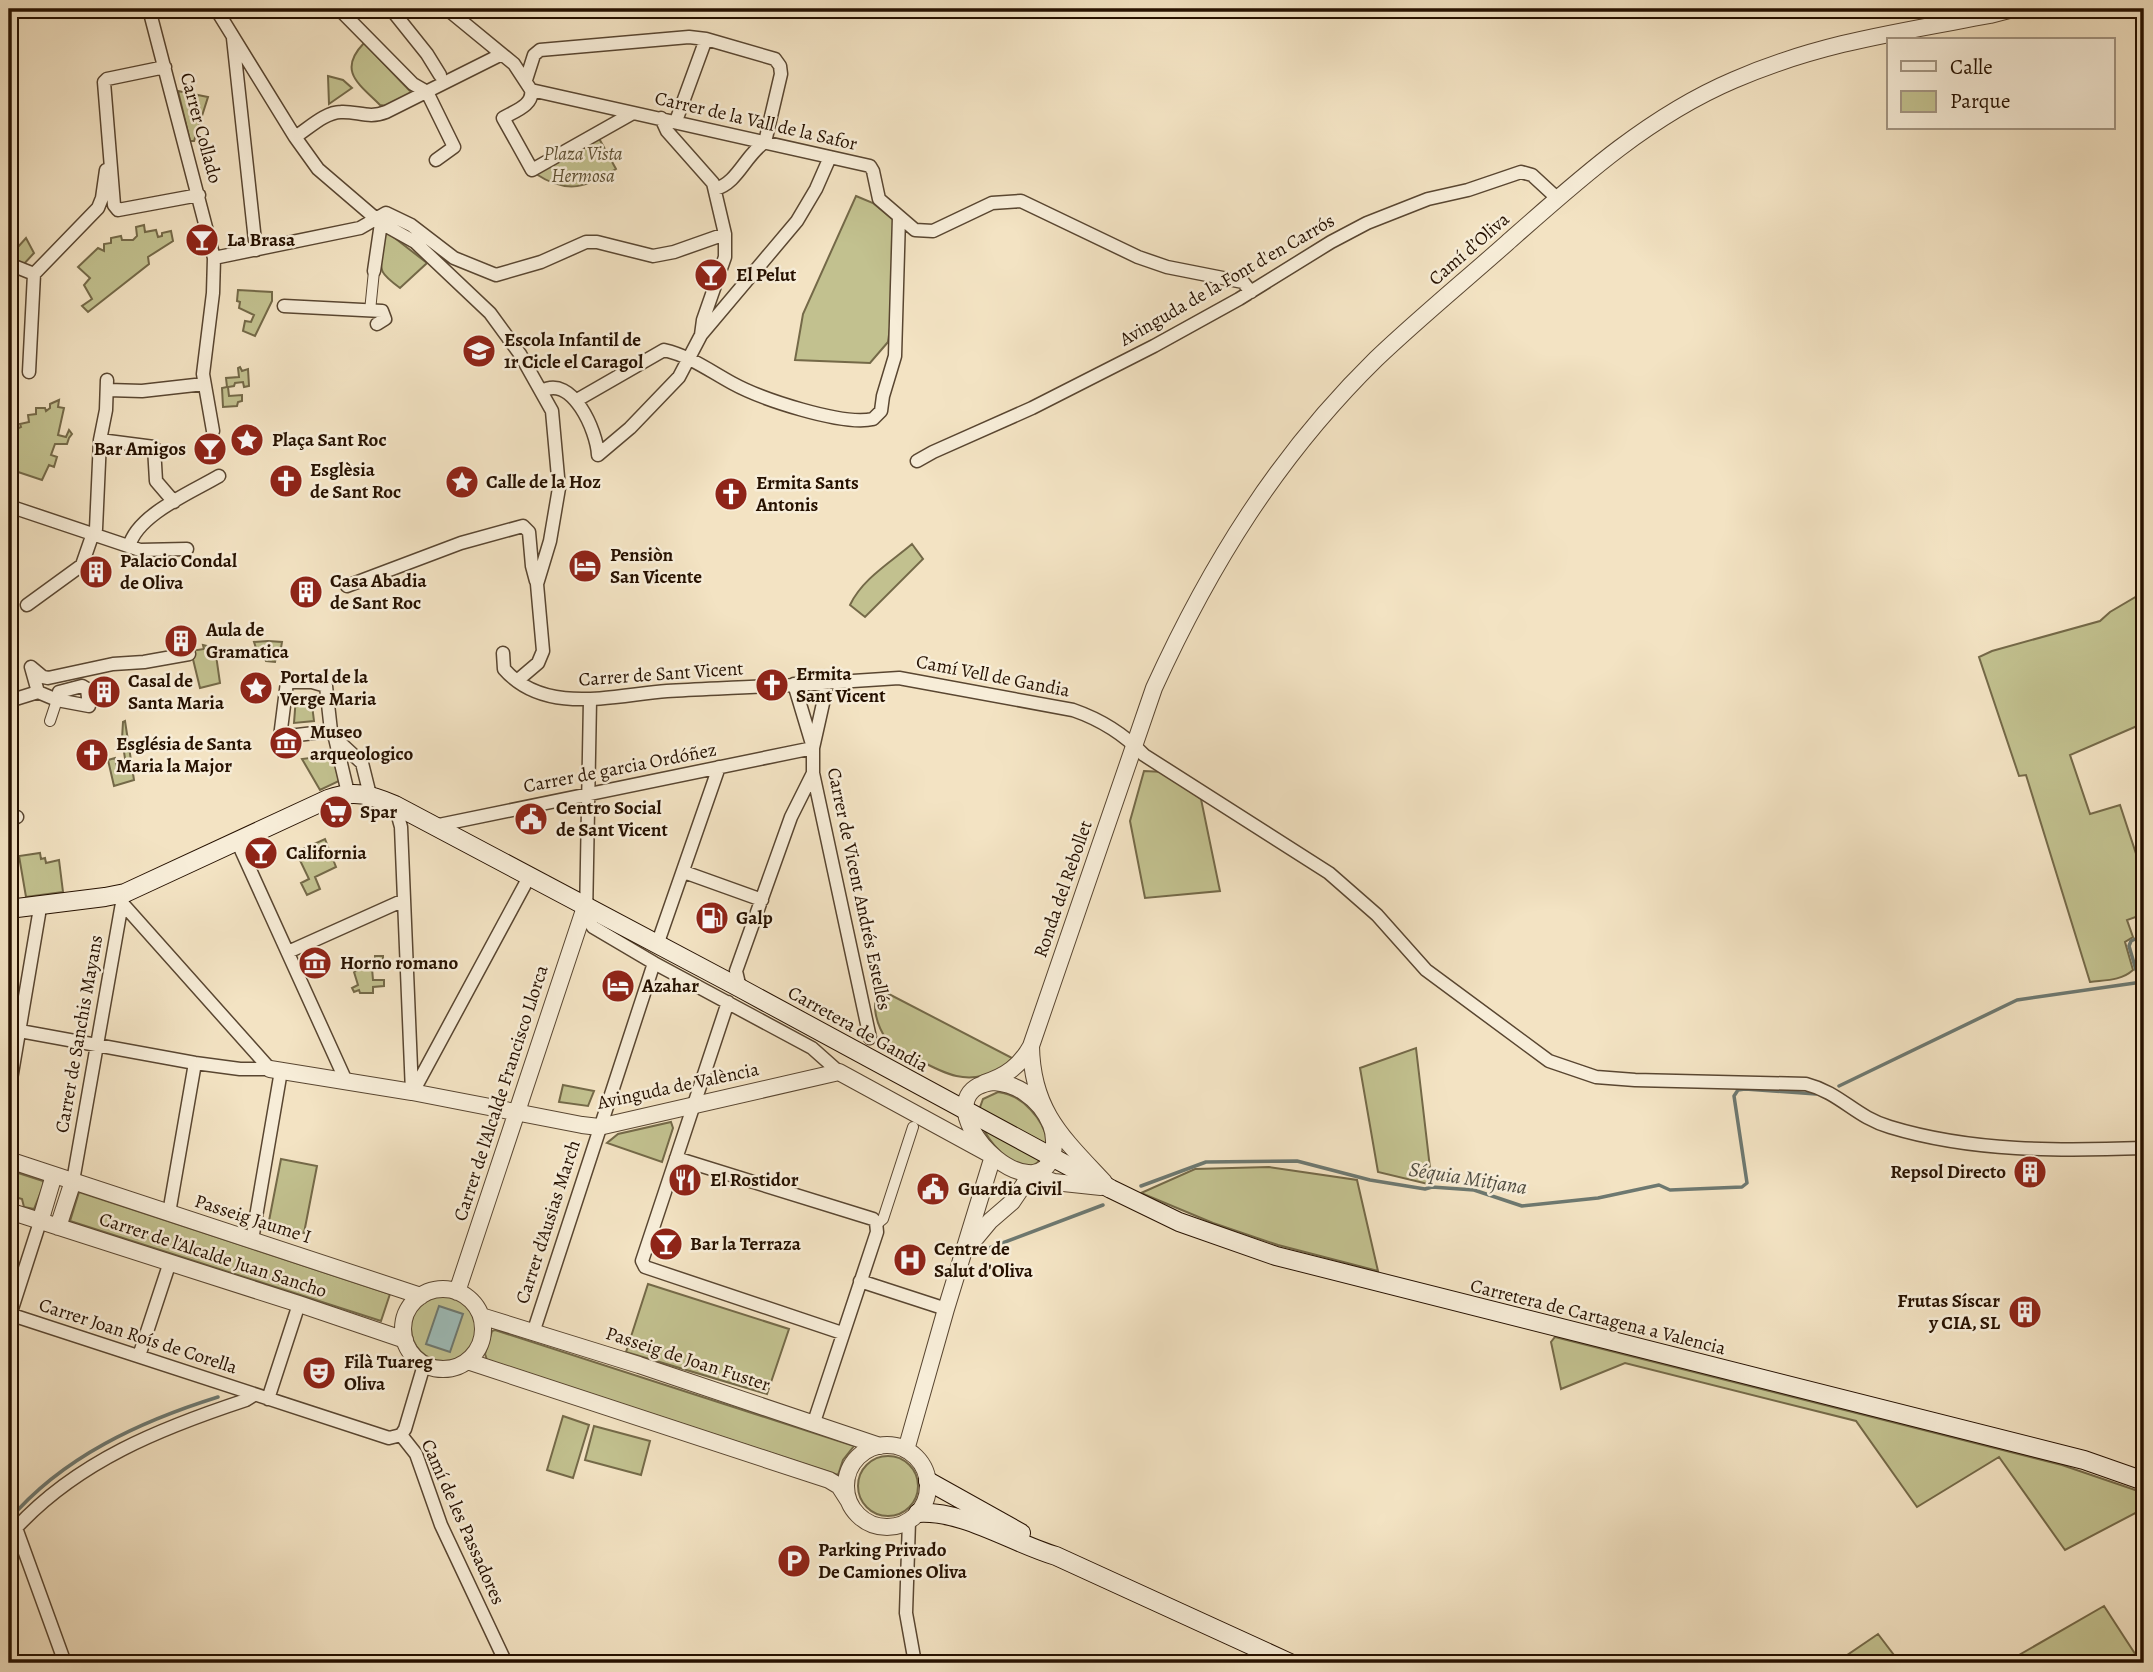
<svg xmlns="http://www.w3.org/2000/svg" width="2153" height="1672" viewBox="0 0 2153 1672" font-family="Alegreya,serif">
	<rect width="100%" height="100%" fill="#f3e3c3"/>
	<filter id="stains"><feTurbulence type="fractalNoise" baseFrequency=".00286" numOctaves="4"/><feColorMatrix values="0 0 0 0 .2 0 0 0 0 .09 0 0 0 0 .02 0 0 0 .5 -.17"/></filter>
	<radialGradient id="worn" r=".72"><stop offset=".6" stop-color="#630" stop-opacity="0"/><stop offset="1" stop-color="#630" stop-opacity=".3"/></radialGradient>
	<path fill="#c2c18f" stroke="#746948" stroke-width="2" d="M364,43l48,50 -25,13 -7,-1c-21,-21 -43,-34 -16,-62z
		M328,76l15,4 9,8 -23,16z
		M178,91l30,6 -14,44h-4z
		M596,133l20,36c-29,18 -48,26 -80,5z
		M856,196l17,7 23,19 -3,84 -5,36 -18,21 -75,-3 8,-46z
		M144,225l1,7 11,-2 2,7 4,-1v-3l9,-2 2,10 -25,16 1,7 -61,48 -6,-6 10,-7 -8,-14 6,-7 -12,-11 20,-19 6,3v-7l7,-1v-5l10,-2 1,4h11l4,-4 -1,-9z
		M387,232l40,31 -27,25c-19,-14 -21,-16 -18,-39 1,-7 1,-11 5,-17z
		M26,238l8,15 -11,12 -14,-8z
		M238,290l34,2v9l-17,35 -12,-5 2,-10 6,1 3,-7 -15,-7 1,-6 -3,-1z
		M240,367l2,4 6,-2 1,17 -5,1 -1,-5 -8,1 -1,3 -6,1 1,9 13,-1v6l-4,1 -1,4 -14,1 -1,-19 5,-1 -1,-9 13,-1 -1,-9z
		M59,400l-1,7 6,1 -6,27 8,2 3,-7 3,4 -3,4 -2,6h-12l-4,11 6,2 -3,10 -5,-2 -7,15 -33,-11v-30l3,-1 -2,-6 11,-5 -1,-3 9,-2 -1,-7 8,-1v-6h9l1,3 4,-3v-4z
		M912,544l11,15 -58,58 -15,-12c12,-26 41,-43 62,-61z
		M2144,592v131l-74,32 20,59 30,-9 24,73v36l-17,6 6,17 -8,5 8,28c-12,11 -28,10 -43,12l-64,-207 -7,1 -40,-119 13,-6 108,-30 10,-9z
		M268,641l14,1 -2,12h-3l-2,8 -9,-1 -5,-13h-5l-2,-6z
		M203,645l12,3 5,35 -20,5 -9,-37 13,-2z
		M296,697h15l3,24 -20,2z
		M125,721l9,59 -20,6 -6,-26 7,-2 2,9 9,-2 -4,-26 1,-17z
		M333,755l6,26 -19,9 -18,-31z
		M1144,771l20,1 37,27 19,92 -75,7 -15,-77z
		M325,839l11,28 -21,10 5,12 -13,6 -6,-12 8,-4 -13,-27z
		M40,853l1,6 4,-1 1,5 13,-3 4,32 -37,5 -7,-41z
		M375,956h8v5h-5v6l-6,1 1,12h11v6l-11,1v6h-13l-1,-3 -5,2 -2,-4 6,-3 -4,-13 21,-11z
		M882,991l3,1 129,67c-6,6 -12,8 -18,12 -29,14 -51,3 -77,-11 -11,-5 -24,-10 -32,-20 -9,-12 -19,-39 -5,-49z
		M1416,1048l16,137 -54,-13 -18,-104z
		M563,1085l31,6 -6,15 -29,-4z
		M998,1092c25,3 45,27 50,50l-3,3 -66,-35 4,-11z
		M671,1122l2,6 -11,34 -55,-19 11,-9z
		M987,1130l53,30c-17,21 -47,-13 -55,-28z
		M281,1159l36,7 -13,67 -36,-7z
		M1269,1167l88,13 21,91 -100,-26 -65,-22 -72,-30 54,-24z
		M9,1170l34,11 1,3 -10,25 -10,-2 -2,-8 -13,-4z
		M79,1192l311,102 -9,27 -311,-100z
		M648,1284l141,45 -22,65 -141,-42z
		M411 1328a33 33 0 1 1 66 0a33 33 0 1 1-66 0Z
		M495,1330l359,116 -11,14 -5,15 -351,-115 -2,-6 7,-23z
		M1555,1337l507,128 82,28v21l-3,-4 -76,40 -66,-93 -82,50 -61,-86 -231,-58 -64,26 -10,-47z
		M563,1416l26,9 -16,53 -26,-8z
		M594,1426l56,15 -9,34 -56,-15z
		M858 1486a30 30 0 1 1 60 0a30 30 0 1 1-60 0Z
		M2104,1606l37,57h-116l-6,-8z
		M1878,1634l22,29h-57l-3,-3z"/>
	<path fill="#9dbdba" stroke="#6d7870" stroke-width="2" d="M439,1306l24,8 -13,38 -24,-8z"/>
	<g fill="none" stroke-linecap="round" stroke-linejoin="round">
		<path stroke="#6d7870" stroke-width="3.5" d="M2136,970l-7,-24 2,-5 13,-6
			M1839,1086l178,-86 118,-17
			M1141,1186l65,-24 91,-1 73,19 55,9 7,-2 42,3 48,16 76,-8 61,-13 11,5 72,-3 5,-4 -13,-87 4,-6 7,-1 71,5
			M981,1251l122,-46
			M9,1520c53,-63 132,-99 209,-123"/>
		<defs>
			<path id="pedestrian" d="M370,311l4,-40
				M50,721l7,-21
				M877,1224l6,-5 30,-92"/>
			<path id="minor" d="M149,9l65,249 -1,35 -10,81 10,57
				M216,9l79,128 23,32 63,54 34,19 75,71 30,41 32,57 7,77 -9,53 -13,43 6,67 -5,12 -20,17
				M339,9l74,75 14,8 27,55 -18,13
				M391,9l36,45 13,21
				M447,9l67,55 17,26 339,76 3,5 6,28 36,31 18,1 59,-28 29,-2 117,56 29,10 76,15 8,10
				M233,38l23,212
				M165,67l-58,12 -3,3 10,123 4,5 81,-15
				M526,80l8,-25 6,-5 149,-13 17,2 69,20 5,7 1,8 -16,68c-20,13 -27,41 -50,47
				M531,90c3,15 -16,21 -28,28l29,52 101,-57
				M661,118l6,13 46,52 12,51v23l-22,63 -2,15
				M676,121l30,-82
				M295,137c13,-8 30,-25 46,-25 16,-1 28,7 45,0l116,-58
				M214,258l146,-30 26,-15 25,12 43,33 42,17 45,-13 45,-20h11l56,14 21,-4 51,-18
				M9,264l25,10
				M374,271l7,-48
				M284,306l98,5 3,8 -8,5
				M29,372l5,-98 64,-66 4,-10 4,-28
				M108,390l34,1 62,-7
				M542,391c30,-17 55,40 56,64
				M577,400l87,-50c26,6 46,21 68,33 29,16 110,43 141,36l8,-8 2,-15 12,-40 4,-139
				M100,440l54,7 2,34 18,21
				M598,455l32,-27 49,-51 22,-42 96,-114 19,-32 14,-32
				M917,461l16,-9 99,-44 122,-62 85,-47 92,-57 36,-19 61,-24 40,-9 53,-18 11,3 26,24
				M9,506l131,44 47,-1
				M129,547c7,-32 63,-55 90,-71
				M347,586l114,-43 62,-17 6,6 3,34 4,15
				M27,605l55,-40 9,-26 5,-10 4,-89 6,-30 1,-30
				M503,653l1,16c41,47 110,26 163,22 34,-2 68,-3 102,-5
				M31,667l12,10 5,1 65,-14 31,-2 45,-8
				M31,667l7,25 19,8 32,6 -2,-17 -5,-3 -23,6 -2,8
				M828,681l-15,67v25l57,265
				M794,684l18,60
				M776,686l123,-8 174,32c26,9 52,25 71,45l185,118 48,42 49,55 123,91 47,16 39,3 171,4c35,9 49,33 84,43 82,25 170,24 254,21
				M590,700l-4,217 7,10 61,36 158,85 27,24
				M9,701l29,-9
				M331,731l-51,6 7,-55h25l14,4 5,45 4,7 13,55
				M335,738l27,25 8,32
				M395,805l6,22 11,265
				M9,820l8,-3
				M434,826l379,-78
				M237,841l109,240
				M684,872l78,28
				M122,903l148,166
				M657,945l62,-178
				M288,952l116,-52
				M740,988l-4,-17 55,-154 22,-44
				M728,1002l-86,259 3,6 197,66
				M9,1029l186,34 45,6h30
				M9,1091l30,-177 -1,-8
				M413,1092l116,-215
				M676,1158l197,61 3,3 1,10 -63,190
				M73,1181l49,-278 -4,-8
				M169,1213l26,-150
				M252,1240l29,-169
				M860,1281l86,28
				M9,1314l380,124 12,-3
				M10,1315l30,-93
				M533,1333l121,-370
				M139,1356l31,-94
				M268,1399l31,-95
				M401,1435l15,19 25,71 65,138
				M401,1435l4,-6 19,-64
				M909,1521l-3,92 9,50
				M65,1663l-49,-135c62,-67 145,-100 230,-128l8,-5"/>
			<path id="tertiary" d="M1031,1046c1,65 32,92 73,136
				M270,1069l142,23 170,33 17,2 240,-55 154,84 -47,153 -40,141
				M994,1082c11,1 21,4 30,10 12,8 22,20 27,33 7,18 3,51 -23,48 -42,-3 -97,-84 -34,-91z
				M984,1083c22,-7 36,-17 47,-37l123,-358c56,-123 124,-233 222,-329 42,-40 87,-77 131,-116 70,-62 140,-126 227,-163 85,-37 165,-48 256,-65l23,-6
				M9,1160l412,136
				M9,1211l290,93 106,36
				M40,1222l14,-47
				M58,1227l15,-46
				M970,1245l20,-24 22,-19 19,-28 23,8 47,5
				M403 1329a40 40 0 1 1 80 0a40 40 0 1 1-80 0Z
				M457,1292l128,-385
				M481,1316l158,49 241,81
				M467,1361l362,119 10,6 9,14
				M846 1486a41 41 0 1 1 82 0a41 41 0 1 1-82 0Z"/>
			<path id="secondary" d="M9,909l96,-12 20,-4 203,-94c26,-10 43,-4 67,6l345,183 371,201 68,33 97,34 808,204 60,21
				M928,1481l93,52
				M918,1513c45,-3 94,30 138,43l234,107"/>
		</defs>
		<use href="#pedestrian" stroke="#594631" stroke-width="12"/>
		<use href="#minor" stroke="#594631" stroke-width="15"/>
		<use href="#tertiary" stroke="#594631" stroke-width="18"/>
		<use href="#secondary" stroke="#261100" stroke-width="20"/>
		<use href="#pedestrian" stroke="#f7edd8" stroke-width="10"/>
		<use href="#minor" stroke="#f7edd8" stroke-width="12"/>
		<use href="#tertiary" stroke="#f7edd8" stroke-width="16"/>
		<use href="#secondary" stroke="#f7edd8" stroke-width="18"/>
	</g>
	<defs>
		<symbol id="bar-disc" viewBox="-11 -11 22 22"><circle r="9.5" fill="#8f2418" stroke="#f7edd8"/><path d="M-6-5H6L.8 .8V4.5H3.5V6h-7V4.5H-.8V.8Z" fill="#fff"/></symbol>
		<symbol id="school-disc" viewBox="-11 -11 22 22"><circle r="9.5" fill="#8f2418" stroke="#f7edd8"/><path d="M0-5L7-2L0 1L-7-2ZM-4 1L0 2.5L4 1V4Q0 6-4 4Z" fill="#fff"/></symbol>
		<symbol id="sight-disc" viewBox="-11 -11 22 22"><circle r="9.5" fill="#8f2418" stroke="#f7edd8"/><path d="M0-6L1.8-2.2L6-1.7L2.9 1.2L3.7 5.4L0 3.3L-3.7 5.4L-2.9 1.2L-6-1.7L-1.8-2.2Z" fill="#fff"/></symbol>
		<symbol id="church-disc" viewBox="-11 -11 22 22"><circle r="9.5" fill="#8f2418" stroke="#f7edd8"/><path d="M-1.2-6h2.4v3.5h3.3v2.4h-3.3V6h-2.4V-.1h-3.3v-2.4h3.3Z" fill="#fff"/></symbol>
		<symbol id="hotel-disc" viewBox="-11 -11 22 22"><circle r="9.5" fill="#8f2418" stroke="#f7edd8"/><path d="M-6-4.5h1.5V1H6V5H4.5V3h-9V5H-6ZM-4 0a1.8 1.8 0 1 1 3.6 0ZM.5 0V-2.5h3Q6-2.5 6 0Z" fill="#fff"/></symbol>
		<symbol id="building-disc" viewBox="-11 -11 22 22"><circle r="9.5" fill="#8f2418" stroke="#f7edd8"/><path d="M-4-6H4V6H1V3H-1V6H-4ZM-2.5-4.3h1.7v1.8h-1.7ZM.8-4.3h1.7v1.8H.8ZM-2.5-1h1.7V.8h-1.7ZM.8-1h1.7V.8H.8Z" fill="#fff"/></symbol>
		<symbol id="museum-disc" viewBox="-11 -11 22 22"><circle r="9.5" fill="#8f2418" stroke="#f7edd8"/><path d="M0-6L6-3V-2H-6V-3ZM-5-1h2V3h-2ZM-1-1h2V3h-2ZM3-1h2V3H3ZM-6 4H6V6H-6Z" fill="#fff"/></symbol>
		<symbol id="supermarket-disc" viewBox="-11 -11 22 22"><circle r="9.5" fill="#8f2418" stroke="#f7edd8"/><path d="M-6-5.5h2.5l.6 2H6L4.5 2H-2.5L-4.4-4H-6ZM-1.5 3.2a1.3 1.3 0 1 0 .1 0ZM3 3.2a1.3 1.3 0 1 0 .1 0Z" fill="#fff"/></symbol>
		<symbol id="civic-disc" viewBox="-11 -11 22 22"><circle r="9.5" fill="#8f2418" stroke="#f7edd8"/><path d="M-.6-6.5H3V-4.5H.6V-3L4-1V1h2V6H-6V1h2V-1L-.6-3ZM-1.2 2.5V6h2.4V2.5Z" fill="#fff"/></symbol>
		<symbol id="fuel-disc" viewBox="-11 -11 22 22"><circle r="9.5" fill="#8f2418" stroke="#f7edd8"/><path d="M-5.5-6h7V0h2V4h1.3V-2.5L3-4.5l.8-.8L6-3V5H2.5V1h-1V6h-7ZM-4.2-4.7v3.2H.2V-4.7Z" fill="#fff"/></symbol>
		<symbol id="restaurant-disc" viewBox="-11 -11 22 22"><circle r="9.5" fill="#8f2418" stroke="#f7edd8"/><path d="M-5-6h1v4h1v-4h1v4h1v-4h1v5L-1.5 .5V6h-2V.5L-5-1ZM5-6V6H3V1.5H1.5Q1.5-4 5-6Z" fill="#fff"/></symbol>
		<symbol id="hospital-disc" viewBox="-11 -11 22 22"><circle r="9.5" fill="#8f2418" stroke="#f7edd8"/><path d="M-5-5h3v3.5h4V-5h3V5h-3V1.5h-4V5h-3Z" fill="#fff"/></symbol>
		<symbol id="theatre-disc" viewBox="-11 -11 22 22"><circle r="9.5" fill="#8f2418" stroke="#f7edd8"/><path d="M-5-5.5Q0-4 5-5.5V0Q5 5 0 6Q-5 5-5 0ZM-3.3-2.5H-1v1.5H-3.3ZM1-2.5H3.3v1.5H1ZM-2.8 1Q0 5.5 2.8 1Z" fill="#fff"/></symbol>
		<symbol id="parking-disc" viewBox="-11 -11 22 22"><circle r="9.5" fill="#8f2418" stroke="#f7edd8"/><path d="M-3.5-5.5H1a3.5 3.5 0 0 1 0 7H-1V5.5H-3.5ZM-1-3.4V-.6H.8a1.4 1.4 0 0 0 0-2.8Z" fill="#fff"/></symbol>
	</defs>
	<g fill-rule="evenodd">
		<use href="#bar-disc" x="183" y="221" width="38" height="38"/>
		<use href="#bar-disc" x="692" y="256" width="38" height="38"/>
		<use href="#school-disc" x="460" y="332" width="38" height="38"/>
		<use href="#sight-disc" x="228" y="421" width="38" height="38"/>
		<use href="#bar-disc" x="191" y="430" width="38" height="38"/>
		<use href="#church-disc" x="267" y="462" width="38" height="38"/>
		<use href="#sight-disc" x="443" y="463" width="38" height="38"/>
		<use href="#church-disc" x="712" y="475" width="38" height="38"/>
		<use href="#hotel-disc" x="566" y="547" width="38" height="38"/>
		<use href="#building-disc" x="77" y="553" width="38" height="38"/>
		<use href="#building-disc" x="287" y="573" width="38" height="38"/>
		<use href="#building-disc" x="162" y="622" width="38" height="38"/>
		<use href="#church-disc" x="753" y="666" width="38" height="38"/>
		<use href="#sight-disc" x="237" y="669" width="38" height="38"/>
		<use href="#building-disc" x="85" y="673" width="38" height="38"/>
		<use href="#museum-disc" x="267" y="724" width="38" height="38"/>
		<use href="#church-disc" x="73" y="736" width="38" height="38"/>
		<use href="#supermarket-disc" x="317" y="793" width="38" height="38"/>
		<use href="#civic-disc" x="512" y="800" width="38" height="38"/>
		<use href="#bar-disc" x="242" y="834" width="38" height="38"/>
		<use href="#fuel-disc" x="693" y="899" width="38" height="38"/>
		<use href="#museum-disc" x="296" y="944" width="38" height="38"/>
		<use href="#hotel-disc" x="599" y="967" width="38" height="38"/>
		<use href="#building-disc" x="2011" y="1153" width="38" height="38"/>
		<use href="#restaurant-disc" x="666" y="1161" width="38" height="38"/>
		<use href="#civic-disc" x="914" y="1170" width="38" height="38"/>
		<use href="#bar-disc" x="647" y="1225" width="38" height="38"/>
		<use href="#hospital-disc" x="891" y="1241" width="38" height="38"/>
		<use href="#building-disc" x="2006" y="1293" width="38" height="38"/>
		<use href="#theatre-disc" x="300" y="1354" width="38" height="38"/>
		<use href="#parking-disc" x="775" y="1542" width="38" height="38"/>
	</g>
	<g text-anchor="middle" dominant-baseline="central" stroke-width="5" stroke-linejoin="round" paint-order="stroke">
		<g font-size="19" fill="#261100" stroke="#f7edd8">
			<text transform="translate(756 121) rotate(13)">Carrer de la Vall de la Safor</text>
			<text transform="translate(201 128) rotate(75)">Carrer Collado</text>
			<text transform="translate(1469 249) rotate(-41)">Camí d’Oliva</text>
			<text transform="translate(1227 280) rotate(-30)">Avinguda de la Font d'en Carrós</text>
			<text transform="translate(661 674) rotate(-4)">Carrer de Sant Vicent</text>
			<text transform="translate(993 676) rotate(11)">Camí Vell de Gandia</text>
			<text transform="translate(620 768) rotate(-11)">Carrer de garcia Ordóñez</text>
			<text transform="translate(859 889) rotate(78)">Carrer de Vicent Andrés Estellés</text>
			<text transform="translate(1063 889) rotate(-71)">Ronda del Rebollet</text>
			<text transform="translate(858 1029) rotate(29)">Carretera de Gandia</text>
			<text transform="translate(79 1034) rotate(-80)">Carrer de Sanchis Mayans</text>
			<text transform="translate(678 1086) rotate(-12)">Avinguda de València</text>
			<text transform="translate(501 1093) rotate(-72)">Carrer de l'Alcalde Francisco Llorca</text>
			<text transform="translate(253 1219) rotate(18)">Passeig Jaume I</text>
			<text transform="translate(548 1222) rotate(-72)">Carrer d'Ausias March</text>
			<text transform="translate(213 1255) rotate(18)">Carrer de l'Alcalde Juan Sancho</text>
			<text transform="translate(1598 1317) rotate(14)">Carretera de Cartagena a Valencia</text>
			<text transform="translate(138 1336) rotate(18)">Carrer Joan Roís de Corella</text>
			<text transform="translate(688 1359) rotate(18)">Passeig de Joan Fuster</text>
			<text transform="translate(463 1522) rotate(66)">Camí de les Passadores</text>
		</g>
		<g font-size="19" font-style="italic" fill="#5d4f32" stroke="#f7edd8">
			<text x="583" y="154">Plaza Vista<tspan x="583" dy="22">Hermosa</tspan></text>
		</g>
		<g font-size="19" font-weight="bold" fill="#261100" stroke="#f7edd8" text-anchor="start">
			<text x="227" y="240">La Brasa</text>
			<text x="736" y="275">El Pelut</text>
			<text x="504" y="340">Escola Infantil de<tspan x="504" dy="22">1r Cicle el Caragol</tspan></text>
			<text x="272" y="440">Plaça Sant Roc</text>
			<text x="186" y="449" text-anchor="end">Bar Amigos</text>
			<text x="310" y="470">Esglèsia<tspan x="310" dy="22">de Sant Roc</tspan></text>
			<text x="486" y="482">Calle de la Hoz</text>
			<text x="756" y="483">Ermita Sants<tspan x="756" dy="22">Antonis</tspan></text>
			<text x="610" y="555">Pensiòn<tspan x="610" dy="22">San Vicente</tspan></text>
			<text x="120" y="561">Palacio Condal<tspan x="120" dy="22">de Oliva</tspan></text>
			<text x="330" y="581">Casa Abadia<tspan x="330" dy="22">de Sant Roc</tspan></text>
			<text x="206" y="630">Aula de<tspan x="206" dy="22">Gramatica</tspan></text>
			<text x="796" y="674">Ermita<tspan x="796" dy="22">Sant Vicent</tspan></text>
			<text x="280" y="677">Portal de la<tspan x="280" dy="22">Verge Maria</tspan></text>
			<text x="128" y="681">Casal de<tspan x="128" dy="22">Santa Maria</tspan></text>
			<text x="310" y="732">Museo<tspan x="310" dy="22">arqueologico</tspan></text>
			<text x="116" y="744">Església de Santa<tspan x="116" dy="22">Maria la Major</tspan></text>
			<text x="556" y="808">Centro Social<tspan x="556" dy="22">de Sant Vicent</tspan></text>
			<text x="360" y="812">Spar</text>
			<text x="286" y="853">California</text>
			<text x="736" y="918">Galp</text>
			<text x="340" y="963">Horno romano</text>
			<text x="642" y="986">Azahar</text>
			<text x="2006" y="1172" text-anchor="end">Repsol Directo</text>
			<text x="710" y="1180">El Rostidor</text>
			<text x="958" y="1189">Guardia Civil</text>
			<text x="690" y="1244">Bar la Terraza</text>
			<text x="934" y="1249">Centre de<tspan x="934" dy="22">Salut d'Oliva</tspan></text>
			<text x="2000" y="1301" text-anchor="end">Frutas Síscar<tspan x="2000" dy="22">y CIA, SL</tspan></text>
			<text x="344" y="1362">Filà Tuareg<tspan x="344" dy="22">Oliva</tspan></text>
			<text x="818" y="1550">Parking Privado<tspan x="818" dy="22">De Camiones Oliva</tspan></text>
		</g>
		<g font-size="21" font-style="italic" fill="#504d41" stroke="#f7edd8">
			<text transform="translate(1468 1178) rotate(9)">Séquia Mitjana</text>
		</g>
	</g>
	<rect width="2153" height="1672" fill="none" stroke="#f3e3c3" stroke-width="35"/>
	<rect x="10" y="10" width="2132" height="1651" fill="none" stroke="#261100" stroke-width="3.5"/>
	<rect x="18" y="18" width="2118" height="1637" fill="none" stroke="#261100" stroke-width="2"/>
	<rect x="1887" y="38" width="228" height="91" fill="#f7edd8" stroke="#a39582" stroke-width="2"/>
	<rect x="1901" y="61" width="35" height="10" fill="#f7edd8" stroke="#a39582" stroke-width="2"/>
	<text x="1950" y="74" font-size="21" fill="#261100">Calle</text>
	<rect x="1901" y="91" width="35" height="21" fill="#c2c18f" stroke="#a39582" stroke-width="2"/>
	<text x="1950" y="108" font-size="21" fill="#261100">Parque</text>
	<rect width="100%" height="100%" filter="url(#stains)"/>
	<rect width="100%" height="100%" fill="url(#worn)"/>
</svg>
